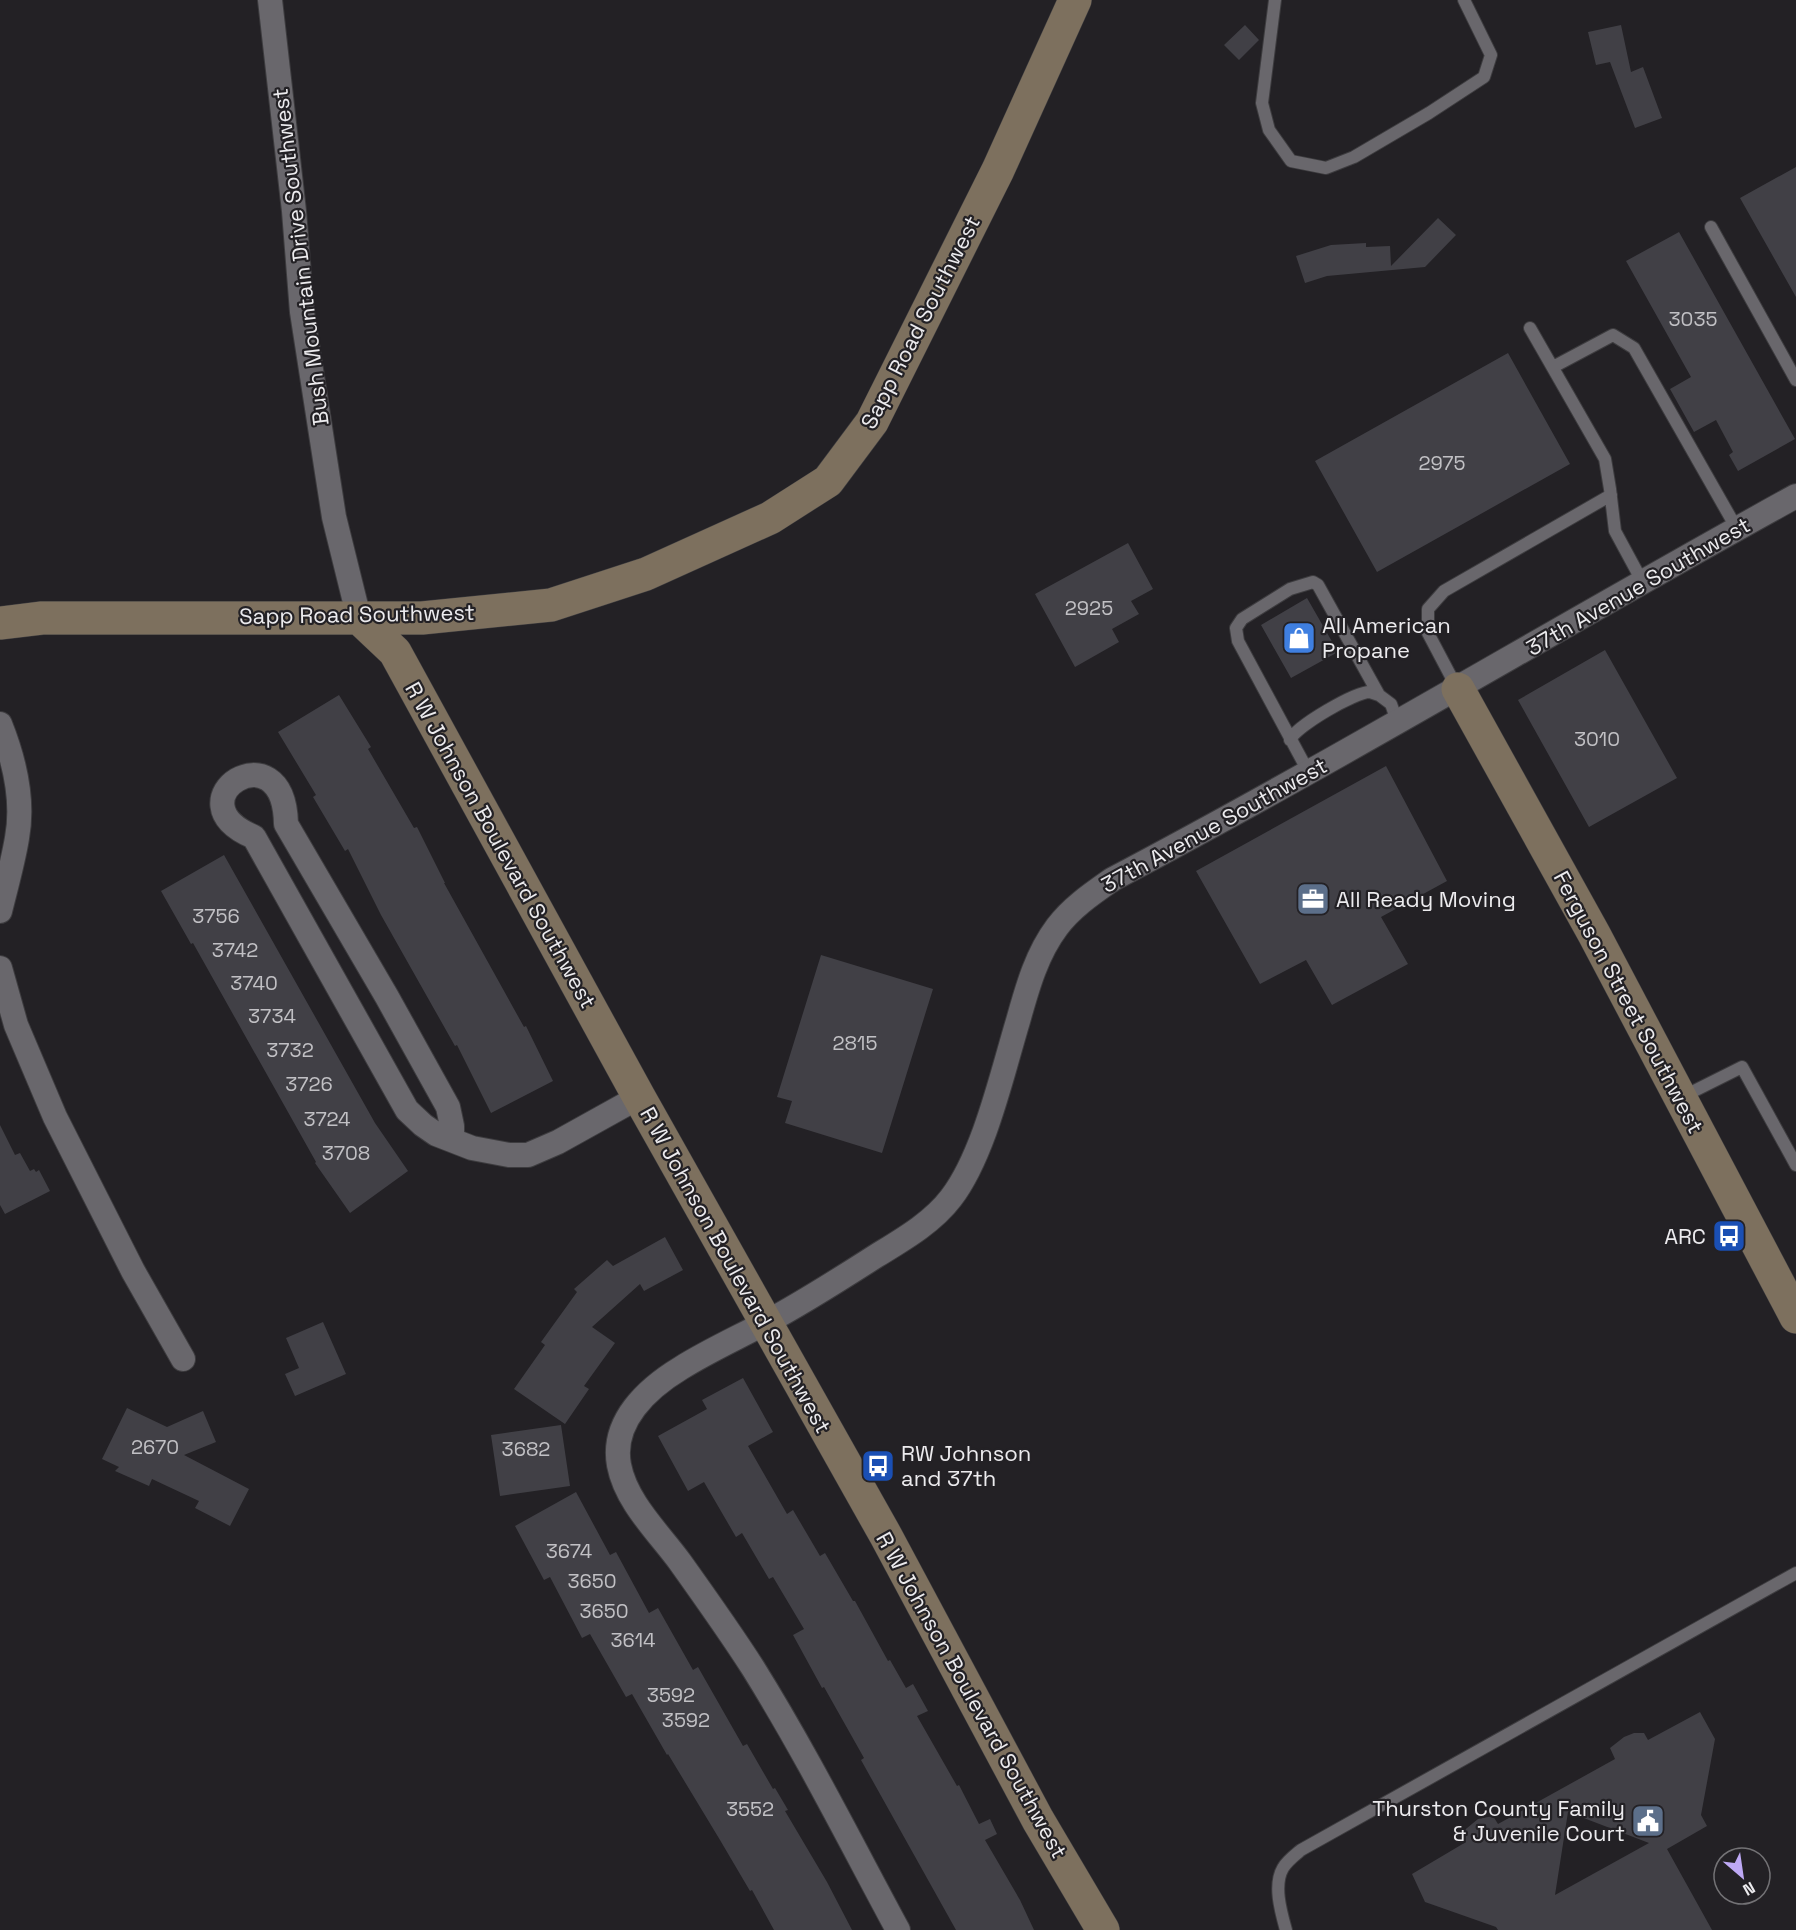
<svg xmlns="http://www.w3.org/2000/svg" width="1796" height="1930" viewBox="0 0 1796 1930" font-family="'Space Grotesk',sans-serif">
	<rect width="100%" height="100%" fill="#232125"/>
	<path fill="#414046" fill-rule="evenodd" d="M1245,25l14,15 -20,20 -15,-15z
		M1621,25l10,47 12,-5 19,51 -27,10 -25,-66 -14,3 -8,-33z
		M1796,167v130l-56,-99z
		M1438,218l18,17 -31,32 -98,9 -22,7 -9,-27 35,-11 35,-2v4l24,-1 1,20z
		M1679,232l116,207 -57,32 -9,-16 4,-3 -17,-32 -22,12 -24,-43 21,-12 -65,-116z
		M1508,353l62,111 -193,108 -62,-111z
		M1128,543l25,46 -22,12 8,13 -27,15 7,13 -44,25 -40,-73z
		M1307,598l31,54 -47,26 -30,-53z
		M1605,650l72,128 -88,49 -71,-127z
		M339,695l32,52 -3,2 46,79 3,-1 28,56h-1l80,144 2,-1 27,55 -62,32 -34,-68 -2,1 -74,-131 -33,-66 -3,2 -32,-54 3,-2 -38,-63z
		M1386,766l61,115 -66,36 27,47 -76,41 -26,-45 -46,24 -64,-113z
		M224,855l151,268 33,48 -58,42 -35,-50 1,-1 -123,-219 -2,1 -30,-53z
		M821,955l112,34 -51,164 -97,-30 7,-22 -15,-4z
		M0,1125l15,30 5,-2 10,18 4,-2 2,3 3,-2 11,21 -45,23 -5,-9z
		M665,1237l18,33 -39,21 -4,-7 -48,43 23,16 -31,43 5,3 -24,35 -51,-35 31,-44 -4,-3 36,-50 -3,-3 33,-29 6,6z
		M323,1322l23,52 -51,22 -10,-22 14,-6 -13,-30z
		M743,1378l30,54 -25,14 39,68 6,-4 27,46 5,-3 28,48h2l33,60 2,-1 16,28 7,-4 15,27 -11,5 40,70 2,-1 20,39 11,-5 7,15 -12,6 35,60 14,30h-78l-95,-170 3,-2 -40,-71 -2,1 -29,-53 11,-6 -31,-52 -4,2 -27,-46 -6,4 -32,-55 -16,9 -30,-55 49,-27 -5,-9z
		M127,1408l40,19 36,-16 13,31 -32,13 65,34 -19,37 -35,-18 4,-7 -47,-22 -3,7 -34,-15 4,-4 -17,-8z
		M561,1425l9,61 -70,10 -9,-61z
		M576,1492l34,63 6,-3 33,61 9,-5 35,62 5,-3 45,79 4,-2 26,45 2,-1 13,22 -3,1 42,71 25,48h-78l-22,-40 -2,1 -30,-51 -52,-86 -1,1 -35,-61 -6,3 -36,-63 -8,4 -32,-61 -6,3 -29,-54z
		M1700,1712l15,27 -14,76 6,11 -40,23 45,81h-214l-2,-3 -71,-25 -13,-28 54,-32 -5,-9 17,-14 15,-3 5,8 117,-65 -5,-11 14,-11 10,-4h10l4,7zM1568,1812l81,31 -94,52z"/>
	<g fill="none" stroke-linecap="round" stroke-linejoin="round">
		<defs>
			<path id="lane" d="M1275,0l-13,103 7,27 22,31 35,7 28,-11 75,-44 55,-36 7,-22 -27,-55
				M1711,227l85,153
				M1530,328l75,131 5,30 5,42 27,50
				M1553,367l60,-32 21,13 103,181
				M1457,688l-29,-55v-24l16,-18 167,-96
				M1290,740c6,-14 65,-48 80,-48 3,1 6,2 9,3
				M1309,773l-71,-132 -2,-13 6,-9 48,-30 23,-7 5,3 61,110 12,9 6,17
				M1682,1097l60,-30 54,98
				M1286,1930c-5,-18 -13,-45 -3,-62 4,-7 12,-13 18,-18l495,-277"/>
			<path id="street" d="M270,0l24,211 8,101 32,205 25,101
				M0,724c14,35 24,76 17,114 -4,24 -11,49 -17,73
				M0,968l16,57 39,92 78,154 50,88
				M452,1140v-14l-4,-19 -61,-110 -101,-173c-2,-99 -118,-23 -32,13l153,273 16,15 13,9 36,14 37,7h19l30,-13 81,-45
				M898,1930c-47,-87 -92,-177 -145,-262 -23,-36 -48,-71 -73,-106 -22,-30 -54,-60 -61,-97 -8,-44 29,-77 62,-97 27,-17 56,-30 84,-45 38,-20 75,-44 111,-67 26,-16 56,-33 75,-58 33,-43 51,-124 67,-177 9,-32 18,-66 39,-94 15,-20 36,-34 56,-48 231,-122 454,-257 683,-383"/>
			<path id="secondary" d="M359,618l36,34 244,445 247,439 152,284 65,110
				M0,623l42,-5h380l129,-13 95,-31 124,-56 58,-37 44,-59 126,-252 77,-170
				M1458,689l136,245 202,383"/>
		</defs>
		<use href="#lane" stroke="#3d3c3f" stroke-width="14"/>
		<use href="#street" stroke="#3d3c3f" stroke-width="26"/>
		<use href="#secondary" stroke="#3d3c3f" stroke-width="34"/>
		<use href="#lane" stroke="#69676c" stroke-width="12"/>
		<use href="#street" stroke="#69676c" stroke-width="24"/>
		<use href="#secondary" stroke="#7d705e" stroke-width="33"/>
	</g>
	<defs>
		<symbol id="shop-square" viewBox="-11 -11 22 22"><rect x="-9" y="-9" width="18" height="18" rx="4" fill="#3f7fe0" stroke="#232125"/><path d="M-5-2.5h2.3a2.7 3.5 0 0 1 5.4 0H5L5.5 6h-11ZM-1.5-2.5h3a1.5 2.3 0 0 0-3 0Z" fill="#fff"/></symbol>
		<symbol id="office-square" viewBox="-11 -11 22 22"><rect x="-9" y="-9" width="18" height="18" rx="4" fill="#5c6f8a" stroke="#232125"/><path d="M-6-3h4V-5.5h4V-3h4V5H-6ZM-1-4.5V-3h2v-1.5ZM-6 0V1H6V0Z" fill="#fff"/></symbol>
		<symbol id="bus-square" viewBox="-11 -11 22 22"><rect x="-9" y="-9" width="18" height="18" rx="4" fill="#1a4fb4" stroke="#232125"/><path d="M-5-6H5V4H4V6H2V4H-2V6H-4V4H-5ZM-3.5-4V0h7V-4ZM-3.5 1.2v1.5H-2V1.2ZM2 1.2v1.5H3.5V1.2Z" fill="#fff"/></symbol>
		<symbol id="civic-square" viewBox="-11 -11 22 22"><rect x="-9" y="-9" width="18" height="18" rx="4" fill="#5c6f8a" stroke="#232125"/><path d="M-.6-6.5H3V-4.5H.6V-3L4-1V1h2V6H-6V1h2V-1L-.6-3ZM-1.2 2.5V6h2.4V2.5Z" fill="#fff"/></symbol>
	</defs>
	<g fill-rule="evenodd">
		<use href="#shop-square" x="1280" y="619" width="38" height="38"/>
		<use href="#office-square" x="1294" y="880" width="38" height="38"/>
		<use href="#bus-square" x="1710" y="1217" width="38" height="38"/>
		<use href="#bus-square" x="859" y="1447" width="38" height="38"/>
		<use href="#civic-square" x="1629" y="1802" width="38" height="38"/>
	</g>
	<g text-anchor="middle" dominant-baseline="central" stroke-width="4.5" stroke-linejoin="round" paint-order="stroke">
		<g font-size="20" fill="#c1c0c4">
			<text x="1693" y="319">3035</text>
			<text x="1442" y="463">2975</text>
			<text x="1089" y="608">2925</text>
			<text x="1597" y="739">3010</text>
			<text x="216" y="916">3756</text>
			<text x="235" y="950">3742</text>
			<text x="254" y="983">3740</text>
			<text x="272" y="1016">3734</text>
			<text x="855" y="1043">2815</text>
			<text x="290" y="1050">3732</text>
			<text x="309" y="1084">3726</text>
			<text x="327" y="1119">3724</text>
			<text x="346" y="1153">3708</text>
			<text x="155" y="1447">2670</text>
			<text x="526" y="1449">3682</text>
			<text x="569" y="1551">3674</text>
			<text x="592" y="1581">3650</text>
			<text x="604" y="1611">3650</text>
			<text x="633" y="1640">3614</text>
			<text x="671" y="1695">3592</text>
			<text x="686" y="1720">3592</text>
			<text x="750" y="1809">3552</text>
		</g>
		<g font-size="22" fill="#ecebee" stroke="#232125">
			<text transform="translate(300 257) rotate(-97)">Bush Mountain Drive Southwest</text>
			<text transform="translate(920 322) rotate(-63)">Sapp Road Southwest</text>
			<text transform="translate(1638 586) rotate(-30)">37th Avenue Southwest</text>
			<text transform="translate(357 614) rotate(-1)">Sapp Road Southwest</text>
			<text transform="translate(1214 825) rotate(-29)">37th Avenue Southwest</text>
			<text transform="translate(501 845) rotate(61)">R W Johnson Boulevard Southwest</text>
			<text transform="translate(1629 1002) rotate(62)">Ferguson Street Southwest</text>
			<text transform="translate(736 1270) rotate(61)">R W Johnson Boulevard Southwest</text>
			<text transform="translate(972 1695) rotate(61)">R W Johnson Boulevard Southwest</text>
		</g>
		<g font-size="22" fill="#ecebee" stroke="#232125" text-anchor="start">
			<text x="1322" y="625">All American<tspan x="1322" dy="25">Propane</tspan></text>
			<text x="1336" y="899">All Ready Moving</text>
			<text x="1706" y="1236" text-anchor="end">ARC</text>
			<text x="901" y="1453">RW Johnson<tspan x="901" dy="25">and 37th</tspan></text>
			<text x="1625" y="1808" text-anchor="end">Thurston County Family<tspan x="1625" dy="25">&amp; Juvenile Court</tspan></text>
		</g>
	</g>
	<g transform="translate(1742 1876) rotate(151)"><circle r="28" fill="#232125" stroke="#737275" stroke-width="1.5"/>
	<path d="M0-4.5L10 22L0 15L-10 22Z" fill="#bea9f5"/>
	<text y="-9" font-size="16" font-weight="bold" text-anchor="middle" fill="#ecebee">N</text>
	</g>
</svg>
